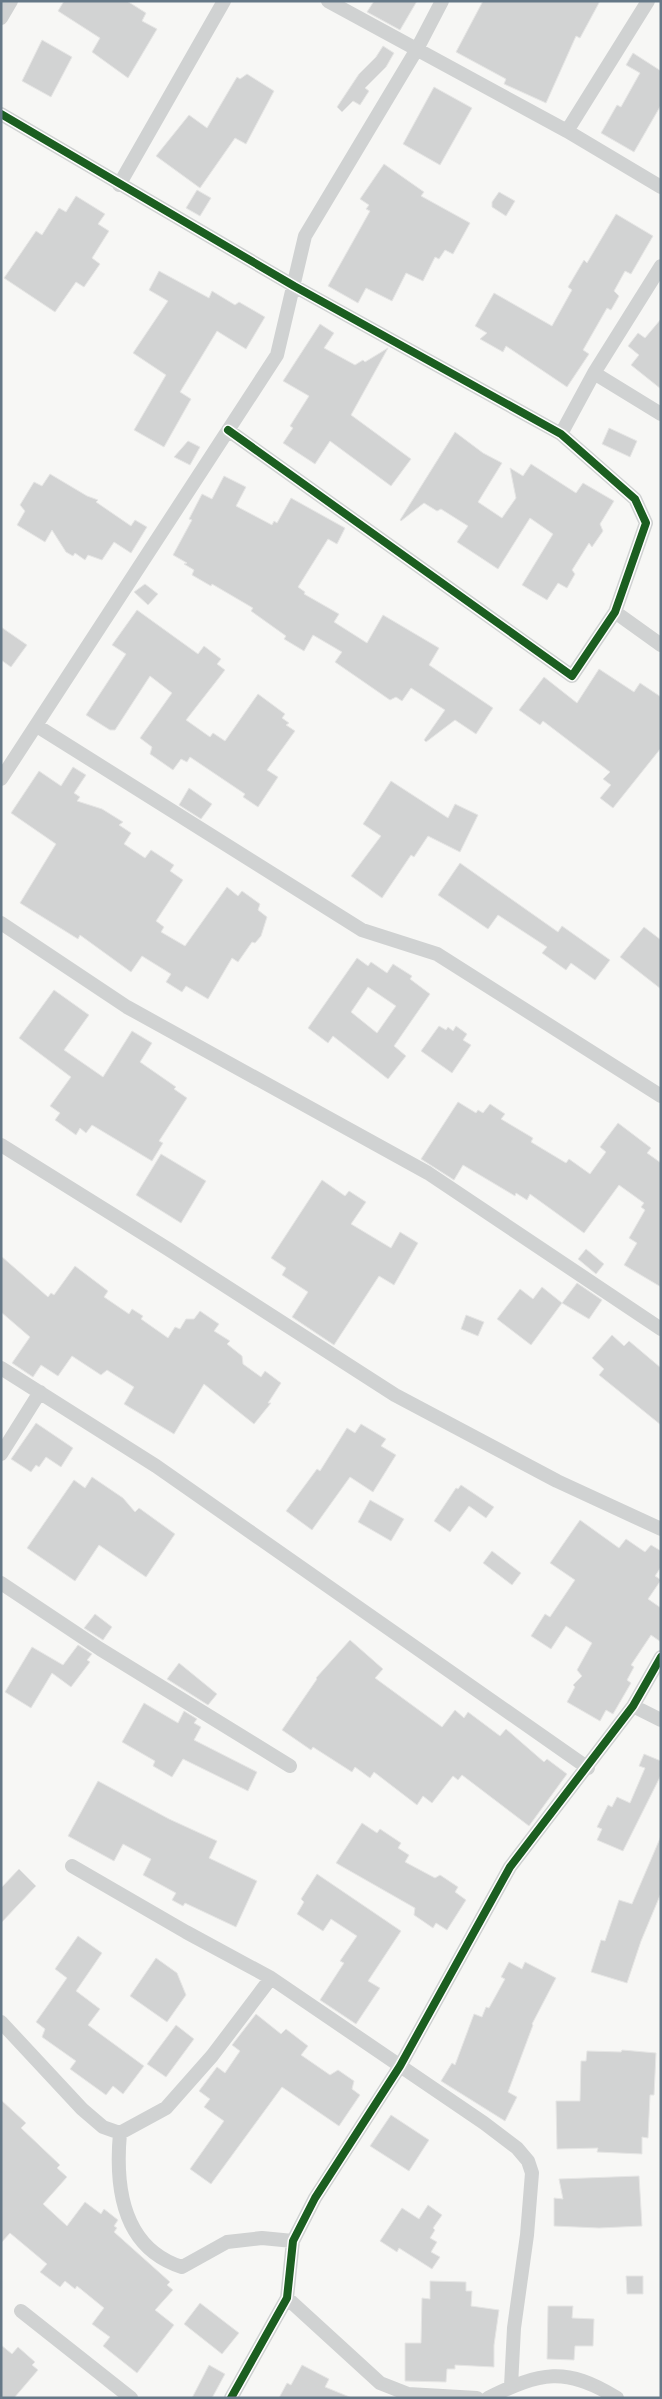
<svg xmlns="http://www.w3.org/2000/svg" width="662" height="2399" viewBox="0 0 662 2399" font-family="Poppins,sans-serif">
	<rect width="100%" height="100%" fill="#f7f7f5"/>
	<path fill="#d2d3d3" stroke="#e6e6e5" fill-rule="evenodd" d="M64,1h63l19,12 -4,8 15,8 -29,49 -36,-26 8,-14 -42,-27z
		M374,1h43l-17,29 -33,-18z
		M483,1h117l-20,37 -4,-2 -30,67 -42,-19 2,-5 -50,-27z
		M42,40l30,17 -21,40 -29,-16z
		M383,46l11,7 -8,14 -21,21 4,3 -9,14 -7,-4 -11,11 -5,-5 22,-33 17,-17z
		M633,53l28,18v34l-27,47 -33,-19 16,-28 4,2 19,-34 -14,-8z
		M247,74l27,17 -28,53 -11,-6 -35,50 -44,-32 33,-41 18,13 30,-51 3,2z
		M434,87l38,21 -32,57 -37,-21z
		M384,164l40,28 -3,4 49,27 -17,31 -8,-4 -6,9 -4,-2 -12,24 -17,-8 -14,28 -26,-13 -8,15 -30,-17 42,-75 -4,-2 3,-4 -9,-6z
		M197,190l14,8 -11,18 -14,-8z
		M499,192l16,9 -9,15 -14,-9v-5z
		M76,196l29,18 -7,10 11,7 -17,27 8,6 -16,23 -8,-5 -21,30 -51,-34 32,-47 6,4 17,-27 7,4z
		M616,214l37,22 -22,38 -6,-3 -11,20 5,5 -8,14 -4,-2 -24,42 6,4 -22,33 -61,-41 -3,6 -23,-13 7,-6 -12,-7 19,-33 58,33 20,-36 -4,-3 16,-27 3,3z
		M159,271l50,27 3,-7 23,14 4,-3 26,15 -19,32 -29,-18 -37,61 11,7 -27,48 -30,-17 32,-55 -33,-22 35,-52 -19,-11z
		M661,319v70l-30,-24 8,-10 -11,-9 10,-13 7,5z
		M320,324l14,9 -10,15 31,17 8,-5 2,2 23,-14 -37,67 60,44 -20,27 -61,-45 -15,23 -32,-21 10,-15 -3,-2 19,-30 -26,-15z
		M609,428l28,13 -7,16 -28,-13z
		M455,432l28,21 19,10 -24,39 24,16 14,-20 -6,-30 13,8 8,-12 45,29 7,-10 31,18 -14,23 3,7 -11,16 -3,-4 -17,27 3,4 -8,14 -9,-5 -11,17 -25,-15 31,-51 -23,-16 -32,51 -41,-27 11,-16 -27,-17 -4,2 -13,-8 -23,18 -1,-1z
		M188,441l12,6 -10,18 -16,-8z
		M50,474l37,22 11,4 -2,2 35,24 4,-6 12,7 -16,26 -17,-11 -12,18 -14,-5 -3,5 -10,-7 -2,3 -7,-4 -14,-22 -7,12 -28,-17 8,-14 -5,-6 14,-23 8,4z
		M224,476l22,11 -10,19 36,19 2,-4 3,2 14,-25 54,30 -8,16 -9,-5 -30,48 7,5 -1,2 35,20 -5,8 33,21 16,-28 56,33 -10,17 64,43 -17,26 -21,-14 -29,22 -2,-2 21,-30 -34,-22 -9,13 -6,-4 -6,3 -55,-38 7,-10 -29,-17 -9,16 -20,-12 2,-3 -35,-25 2,-3 -41,-24 -1,2 -19,-11 2,-5 -10,-6 3,-1 -14,-8 19,-35 -3,-1 13,-25 10,5z
		M145,584l13,10 -10,11 -14,-13z
		M137,610l61,44 6,-8 17,13 -4,5 8,6 -39,50 24,17 3,-4 12,8 33,-47 27,20 -3,4 7,5 -3,2 9,6 -28,39 11,7 -20,30 -15,-10 2,-3 -55,-37 -3,5 -6,-3 -8,11 -23,-16 2,-7 -12,-9 32,-45 -22,-17 -35,54h-5l-24,-15 40,-61 -14,-9z
		M1,627l26,18 -16,22 -10,-7z
		M599,669l35,23 6,-9 21,14v51l-48,60 -13,-10 11,-13 -8,-6 7,-7 -67,-51 -3,4 -21,-15 25,-33 33,26z
		M73,767l13,8 -12,18 6,4 -3,4 25,8 21,13 -4,3 12,8 -7,11 21,14 6,-8 23,15 -4,6 13,9 -27,41 8,6 -3,5 24,14 42,-59 11,9 4,-5 18,13 -2,6 9,7 -6,19 -6,7 -3,-1 -14,20 -6,-4 -24,41 -22,-13 -4,6 -16,-10 5,-8 -29,-18 -11,16 -51,-37 -2,4 -58,-36 36,-59 -45,-31 28,-42 22,15z
		M391,781l57,37 7,-14 23,11 -18,37 -32,-16 -14,21 -3,-2 -29,43 -31,-22 30,-40 -18,-12z
		M189,788l23,16 -11,15 -22,-14z
		M460,863l98,69 4,-6 48,34 -15,20 -24,-17 -5,7 -24,-17 5,-6 -49,-32 -10,14 -50,-34z
		M644,927l17,13v49l-41,-32z
		M357,958l11,8 3,-4 16,11 6,-9 19,12 -2,3 20,15 -36,52 12,10 -18,23 -55,-43 -5,7 -20,-15zM368,987l28,19 -19,27 -26,-21z
		M54,990l35,25 -25,35 39,27 29,-46 20,12 -12,19 36,25 -2,2 13,9 -28,43 4,2 -11,18 -60,-36 -6,8 -6,-5 -4,7 -21,-15 5,-7 -10,-7 21,-29 -52,-39z
		M439,1026l7,4 2,-3 5,4 3,-5 11,8 -4,6 8,5 -19,28 -31,-22z
		M458,1102l18,11 2,-3 5,3 7,-9 15,10 -4,5 32,19 -2,4 35,21 3,-4 21,15 16,-22 -6,-5 18,-24 33,25 -4,5 14,10v124l-37,-22 13,-22 -8,-5 16,-28 -4,-3 3,-4 -25,-18 -35,48 -54,-39 -3,6 -11,-7 -1,3 -52,-31 -9,15 -33,-21z
		M161,1154l45,27 -25,42 -45,-28z
		M322,1180l23,16 4,-5 17,11 -15,22 40,24 9,-16 18,11 -24,42 -15,-9 -45,69 -42,-28 16,-25 -26,-17 4,-7 -15,-10z
		M586,1249l18,15 -8,10 -18,-15z
		M1,1256l47,41 3,-4 3,2 21,-29 33,25 -4,6 25,17 3,-5 11,7 -2,3 27,19 7,-11 5,2 6,-10h8l6,-8 19,13 -5,7 16,10 -3,3 15,12 1,8 18,13 4,-6 16,12 -13,20h3l-17,21 -50,-40 -30,50 -50,-30 10,-17 -27,-17 -6,5 -29,-19 -14,20 -17,-11 -8,12 -21,-14 18,-26 -29,-25z
		M577,1283l25,17 -13,19 -27,-16z
		M542,1287l20,16 -31,42 -34,-26 23,-30 13,10z
		M466,1315l18,7 -6,14 -17,-7z
		M612,1335l12,11 5,-5 32,27v57l-62,-50 5,-6 -12,-11z
		M36,1423l37,25 -12,19 -15,-10 -7,10 -3,-2 -5,7 -20,-13z
		M361,1424l25,15 -5,7 15,9 -23,37 -23,-15 -38,53 -26,-19 31,-42 3,2 27,-43 8,5z
		M92,1477l31,21 12,14 4,-4 36,26 -29,43 -47,-32 -24,36 -48,-33 47,-68 11,8z
		M461,1485l33,22 -8,11 -17,-12 -19,26 -16,-11 22,-33 2,1z
		M370,1500l34,19 -13,22 -33,-19z
		M580,1520l39,28 7,-9 19,13 6,-7 10,6v16l-6,9 6,4 -13,19 13,9v34l-10,-7 -20,30 3,2 -7,13 4,3 -18,31 -7,-4 -6,11 -33,-19 8,-15 -2,-2 9,-9 -5,-6 15,-27 -26,-17 -15,23 -20,-13 14,-22 5,3 25,-37 -25,-17z
		M492,1551l29,22 -9,12 -29,-22z
		M95,1614l17,13 -9,13 -19,-12z
		M350,1640l33,29 -8,9 67,49 13,-17 9,8 4,-6 32,24 6,-7 38,33 3,-3 20,15 -38,52 -67,-51 -4,5 -5,-4 -21,27 -9,-7 -6,9 -43,-33 -4,6 -15,-11 -3,5 -39,-25 -2,3 -29,-20 35,-51 -1,-1z
		M78,1645l14,9 -5,6 3,2 -19,25 -19,-14 -21,35 -26,-16 27,-45 31,18z
		M179,1663l38,31 -9,11 -41,-26z
		M144,1703l34,20 6,-12 13,8 -3,4 7,4 -7,13 63,32 -9,19 -65,-32 -11,18 -19,-11 2,-5 -33,-19z
		M644,1754l17,7v14l-38,76 -26,-11 5,-11 -5,-2 11,-22 4,2 5,-10 13,6 15,-35 -6,-2z
		M98,1781l71,38 48,22 -8,17 48,23 -21,46 -51,-24 -2,3 -11,-6 4,-7 -33,-18 8,-16 -28,-15 -9,17 -46,-25z
		M362,1823l15,10 3,-4 21,14 -3,5 11,7 -4,7 30,16 5,-3 18,12 -3,5 11,8 -19,30 -11,-7 -3,5 -19,-13 1,-7 -79,-45z
		M661,1836v57l-20,48 -14,42 -36,-11 10,-32 4,1 14,-41 13,4z
		M19,1869l17,17 -35,37v-35z
		M317,1874l84,57 -33,50 12,7 -24,36 -36,-24 24,-37 -4,-2 17,-25 -26,-17 -8,12 -26,-17 7,-12 -3,-3z
		M78,1936l24,17 -26,38 24,18 -12,16 56,41 -21,28 -10,-8 -7,9 -36,-26 6,-8 -34,-24 3,-8 -9,-7 31,-44 -12,-9z
		M156,1958l21,15 9,22 -19,27 -37,-26z
		M509,1962l13,7 3,-7 31,16 -24,46 1,1 -25,67 9,5 -12,24 -64,-40 11,-18 3,2 19,-51 8,3 4,-10 3,1 16,-29 -4,-2z
		M256,2014l25,20 5,-5 22,17 -7,9 29,20 8,-5 16,11 -2,8 8,6 -21,31 -57,-39 -71,97 -21,-15 34,-48 -20,-14 6,-8 -11,-8 18,-24 8,6 15,-22 -8,-6z
		M176,2025l18,14 -28,38 -19,-13z
		M622,2050l34,3 -2,42h-4l-2,43 -6,-1v17l-45,-2 1,-4 -41,1 -1,-48h24l1,-40h5l1,-10 34,1z
		M1,2100l25,23 -5,5 39,37 -3,3 10,9 -24,27 24,22 18,-24 16,12 3,-5 14,11 -4,6 3,2 -3,4 56,50 -3,3 6,5 -18,20 19,15 -37,48 -34,-27 7,-9 -18,-13 12,-16 -27,-22 -2,3 -10,-8 -5,6 -20,-15 7,-8 -37,-31 -9,10z
		M391,2115l38,25 -20,31 -39,-25z
		M639,2176l3,50 -43,2 -45,-2v-28l9,1 -4,-20z
		M428,2205l14,10 -9,13 2,2 -5,8 7,4 -6,10 9,5 -8,12 -33,-21 -2,4 -17,-11 22,-33 17,11z
		M626,2276h17v18h-16z
		M430,2281l36,1v9h6l-1,15 28,4 -5,35v22l-39,-2v4h-8l-1,13 -41,-1v-38h16l1,-45 8,1z
		M200,2303l39,30 -17,21 -38,-30z
		M548,2306h25l-1,12 22,1 -1,27h-18l-1,14 -27,-1z
		M1,2345l11,9 6,-7 17,15 -3,3 6,5 -24,28h-13z
		M209,2365l16,9 -13,24h-20z
		M302,2365l27,14 -4,8 27,11h-73l8,-15 4,2z"/>
	<g fill="none" stroke-linecap="round" stroke-linejoin="round">
		<path stroke="#d0d2d2" stroke-width="14" d="M328,1l239,130 94,56
			M1,18l10,-17
			M1,114l293,172 267,148 74,65 11,24 -31,89 -43,64 -344,-246
			M567,131l81,-130
			M119,185l105,-184
			M594,373l67,41
			M561,434l33,-61 67,-107
			M615,612l46,33
			M37,726l325,204 75,24 224,142
			M1,779l276,-424 28,-119 112,-187 25,-48
			M1,923l126,84 301,166 233,156
			M1,1145l167,104 227,146 162,86 104,48
			M1,1368l155,98 432,302
			M1,1454l39,-62
			M1,1583l99,66 190,117
			M633,1706l28,14
			M72,1866l114,66 85,46 213,145 33,25 11,13 4,12 -5,62 -13,93 -3,58
			M1,2022l81,87 21,18 17,6 46,-25 46,-52 59,-78
			M120,2133c-5,54 2,115 62,134l45,-25 35,-4 31,3
			M287,2298l93,85 28,11 69,4
			M21,2311l110,87
			M231,2398l56,-100 6,-57 22,-43 85,-132 110,-199 123,-161 28,-49
			M488,2398c52,-26 78,-32 129,0"/>
		<defs>
			<path id="cycleway" d="M1,114l293,172 267,148 74,65 11,24 -31,89 -43,64 -344,-246
				M231,2398l56,-100 6,-57 22,-43 85,-132 110,-199 123,-161 28,-49"/>
		</defs>
		<use href="#cycleway" stroke="#fff" stroke-width="11"/>
		<use href="#cycleway" stroke="#1b5e20" stroke-width="8"/>
	</g>
	<rect width="662" height="2399" fill="none" stroke="#657887" stroke-width="5"/>
</svg>
